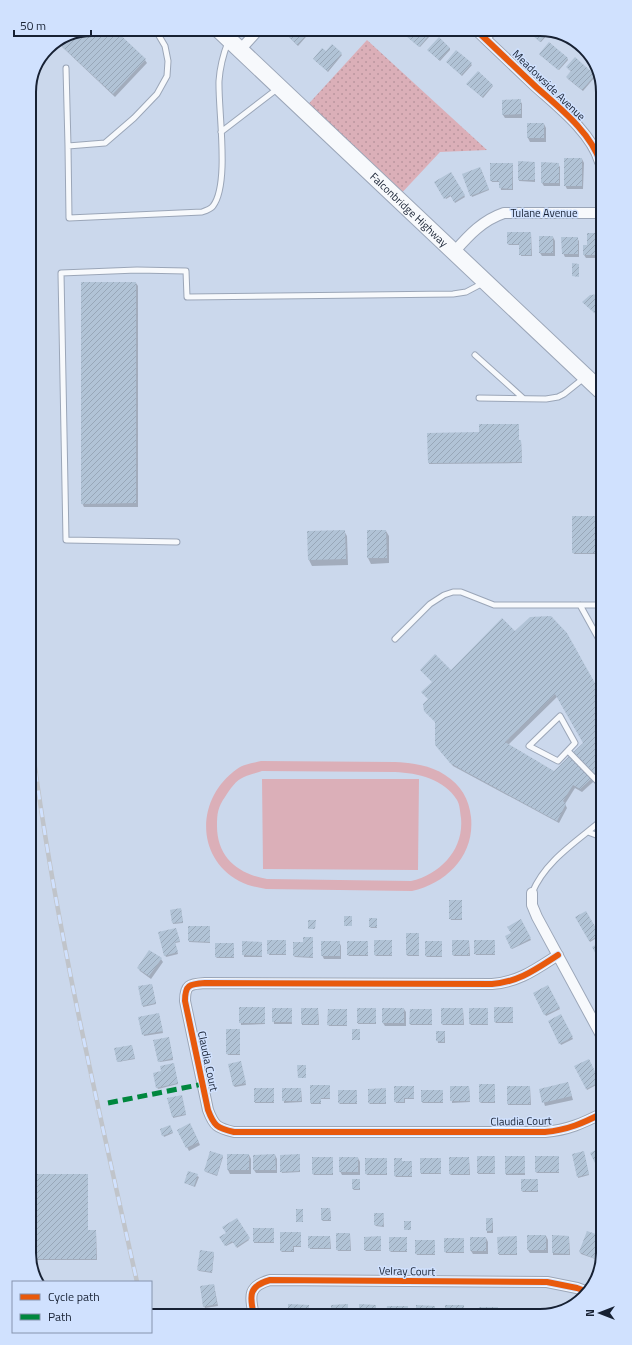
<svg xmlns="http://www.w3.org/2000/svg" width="632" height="1345" viewBox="0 0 632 1345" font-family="'Titillium Web',sans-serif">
	<defs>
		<pattern id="grass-dots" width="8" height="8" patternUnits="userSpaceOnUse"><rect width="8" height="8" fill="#dbafb8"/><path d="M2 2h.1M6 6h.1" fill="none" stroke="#bb969f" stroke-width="1.8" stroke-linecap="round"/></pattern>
		<pattern id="building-hatch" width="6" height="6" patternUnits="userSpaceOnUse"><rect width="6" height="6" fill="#b1c3d6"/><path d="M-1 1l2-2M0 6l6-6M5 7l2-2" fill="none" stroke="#98a7b8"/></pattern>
	</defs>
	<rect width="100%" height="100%" fill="#cbd8ec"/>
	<path fill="url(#grass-dots)" d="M367,40l120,110 -47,2 -43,46 -94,-88z"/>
	<path fill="#dbafb8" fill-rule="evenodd" d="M261,761l134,1c18,1 35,3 50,13 16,10 24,24 26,42 4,38 -24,66 -59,74l-146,-2c-9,-2 -18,-3 -27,-8 -45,-25 -42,-84 -2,-112 6,-5 17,-6 24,-8zM262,771l133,1c23,1 49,7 62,28 3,5 3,12 4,18 3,31 -20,56 -50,63l-144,-2c-29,-5 -50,-22 -50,-53 0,-13 1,-19 8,-29 5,-8 11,-17 19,-20 6,-3 13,-4 18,-6z
		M262,779h157l-1,91 -155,-1z"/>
	<path fill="#0003" fill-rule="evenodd" d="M92,29l53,31 2,3 -32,34 -57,-54z
		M312,29v1l-14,16 -9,-9z
		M544,29l5,4 -8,9 -14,-11z
		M429,34l1,2 -10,11 -12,-10z
		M450,48v2l-10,11 -11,-10z
		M456,51l16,14 -10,11 -14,-13z
		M326,53l15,1 1,1 -14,17 -13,-12z
		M540,55l27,3 1,2 -9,10z
		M568,69l26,6 1,2 -12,14 -15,-12 -1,-2 5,-5z
		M468,85h24l1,1 -10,12z
		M520,100l2,4v14h-17l-2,-3z
		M528,124h16l2,4v14h-16l-2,-4z
		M582,159l2,4 -1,26h-16l-2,-4z
		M535,163v19l-16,-1v-1z
		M558,164l2,3v19h-16l-2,-3z
		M513,165v25h-12l-1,-8h-8l-1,-2z
		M481,169l8,21 -17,7 -9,-22z
		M451,174l14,23 -10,6 -4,-7 -5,3 -10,-16z
		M531,233l1,23h-11l-1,-11h-11l-1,-1z
		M600,234v24h-14l-2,-3v-9h4z
		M553,237l2,4v15h-13l-2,-3z
		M577,238l2,3v16h-14l-2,-4z
		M136,283l2,3v221h-54l-2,-4z
		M521,441l1,22 -93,1v-1z
		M601,517v37h-27l-1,-2z
		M344,531l3,5 1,29 -36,1 -3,-6 -1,-28z
		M368,531h18l3,5v27l-18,1 -3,-6z
		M515,632l51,1 35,63 1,78 -20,18 -7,-4 -10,16 2,4 -8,15 -106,-57 -15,-18 13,-76zM558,696l27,47 -31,29 -46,-27z
		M462,901v19h-11l-1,-2z
		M181,909l2,14 -10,1 -2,-14z
		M586,912l14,24 -10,6 -13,-24z
		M376,919l1,9h-6l-1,-1z
		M521,921l10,19 -19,9 -6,-12 6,-3z
		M176,929l4,13 -5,1 3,11 -12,3 -1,-2z
		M210,929v14l-21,-1v-1z
		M419,935v21h-11l-1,-1z
		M313,938v20l-18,-1 -1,-1 10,-13z
		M268,941l18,2v12h-17z
		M392,941v15h-16l-1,-1z
		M469,941l1,15h-16l-1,-1z
		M494,941l1,14h-19l-1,-2z
		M243,942l19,1v14h-18z
		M339,942l2,4v13h-17l-2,-4z
		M368,942v14h-19l-1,-1z
		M442,942v15h-15l-1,-1z
		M234,944v14h-17l-1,-1z
		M161,959l2,3 -12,17 -11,-8 -2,-3z
		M152,985l4,19 -13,3v-2z
		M548,986l12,23 -14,7 -12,-23z
		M240,1008h25v16l-24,1z
		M273,1009h18l1,15h-18z
		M318,1009l1,16h-17v-1z
		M404,1009l2,3v14h-21l-2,-3z
		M463,1009l1,16h-21l-1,-1z
		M487,1009l1,16h-17l-1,-2z
		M347,1010v16h-18l-1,-2z
		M376,1010v14h-18v-1z
		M432,1010v15h-21l-1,-1z
		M513,1010v13h-17l-1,-1z
		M159,1016l4,17 -19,3 -5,-18z
		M561,1016l12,23 -12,6 -12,-23z
		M239,1030l1,25h-12l-1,-2z
		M437,1032l8,1v10h-7z
		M169,1039l4,21 -13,2 -1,-1z
		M132,1047l3,12 -17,3v-1z
		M589,1060l11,23 -13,7 -11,-24z
		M241,1064l5,21 -11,2 -1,-1z
		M174,1066l4,18 -20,5 -1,-2z
		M568,1083l5,17 -28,6 -5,-16z
		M495,1085v18h-14l-1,-1z
		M330,1087v12h-9v5h-10v-2z
		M395,1087h18l1,12h-9v4h-9z
		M451,1087h18l1,15 -18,1z
		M530,1087l1,18h-23v-1z
		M283,1089h18l1,13 -18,1z
		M385,1089l1,15h-16l-1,-1z
		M274,1091v12h-19v-1z
		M357,1091v13h-17l-1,-1z
		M443,1092v11h-20l-1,-1z
		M182,1097l4,18 -13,3v-1z
		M170,1126l3,7 -9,4 -3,-7z
		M192,1128l8,17 -11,6 -11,-21z
		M584,1154l5,21 -11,3v-2z
		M222,1155l1,2 -6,19 -11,-4 -1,-1z
		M228,1155h21l2,4v15h-21l-2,-4z
		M275,1155l2,4v14h-21l-2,-3z
		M300,1157v15l-18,1 -1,-2z
		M495,1157v17h-17v-2z
		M333,1158v17h-19l-1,-1z
		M358,1158l2,4v13h-18l-2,-4z
		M469,1158l1,17h-19l-1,-1z
		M401,1159l1,3 10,2v13h-16l-1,-1z
		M440,1159l1,15h-20v-1z
		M525,1159v16h-19v-2z
		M559,1159v14h-22l-1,-1z
		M387,1161v14h-20l-1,-2z
		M189,1172l10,5 -4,10 -10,-4z
		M32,1175l56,56h8l1,29h-65z
		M359,1180l1,10h-6l-1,-1z
		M538,1182v10h-15l-1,-1z
		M330,1209l1,12h-8l-1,-1z
		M383,1214l1,13 -8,-1 -1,-1z
		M236,1219l13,21 -12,8 -3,-6 -8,4 -5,-9 6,-4z
		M487,1219l6,2v12h-6z
		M254,1229h19l1,14h-20z
		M301,1234v13h-7v5h-12l-1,-1z
		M350,1234l1,17h-13l-1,-2z
		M546,1236l2,4v13h-18l-2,-3z
		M553,1236l16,1 1,18h-17z
		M309,1237h21l1,12h-21z
		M380,1237l1,14h-15l-1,-1z
		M601,1237l1,1 -3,9 4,1v5l-2,8 -20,-7 -1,-2z
		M486,1238l2,4v12h-15l-2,-3z
		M464,1239v14h-18l-1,-2z
		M517,1239v16h-18v-1z
		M407,1240v12h-16l-1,-1z
		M435,1241v14h-18l-1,-2z
		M214,1253l-2,20 -13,-2 -1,-1z
		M214,1285l4,21 -13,2 -1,-2z
		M289,1305l20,1v8h-20z"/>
	<path fill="url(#building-hatch)" fill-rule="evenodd" d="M92,29h22l32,30 -33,35 -55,-51z
		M292,29h20l-15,16 -10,-10z
		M412,29h13l5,5 -11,13 -13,-11z
		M525,29h19l5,2 -9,11z
		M439,37l11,11 -11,12 -12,-10z
		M549,42l19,16 -10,12 -19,-16z
		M332,44l10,9 -15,18 -14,-12 9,-11 4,3z
		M456,50l16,13 -11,12 -15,-13z
		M575,57l20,18 -13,15 -16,-13 5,-6 -5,-4z
		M478,71l15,14 -11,12 -16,-13z
		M521,99v15l-19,1v-15z
		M527,123h17v15h-17z
		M564,158h18v28h-18z
		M518,161l17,1v18h-17z
		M541,162l18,1v20h-18z
		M490,163h23l-1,26 -13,-1v-7h-9z
		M480,167l9,22 -19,7 -8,-22z
		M451,172l14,23 -11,7 -4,-7 -6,4 -10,-17z
		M507,232h24v23h-12v-11h-12z
		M587,233h13v22h-17v-10h4z
		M539,236h14v17h-14z
		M561,237h17v17h-16z
		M572,263l7,1v13l-7,-1z
		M81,282h55v221l-55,1z
		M600,294v24l-18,-16 8,-7z
		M479,424h40v16h2l1,22 -94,1 -1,-30 52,-1z
		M572,516h29v37h-29z
		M345,530l1,29 -38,1 -1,-29z
		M367,530h19l1,28h-20z
		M551,616l16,17 34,61 1,75 -22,20 -7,-4 -10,16 3,3 -9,17 -107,-58 -15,-18v-23l-11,-11 -1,-7 5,-5 -7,-7 11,-10 -12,-12 15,-16 16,16 51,-52 13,13 15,-14zM555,694l28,49 -29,28 -49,-29z
		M449,900h13v19h-13z
		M181,908l2,14 -11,1 -2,-13z
		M586,911l14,24 -11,6 -14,-24z
		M344,916h8v10h-8z
		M369,918h8v9h-8z
		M521,919l10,19 -20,11 -6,-13 6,-3 -4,-6z
		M308,920h8l-1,9h-7z
		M188,926h22v16l-22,-1z
		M176,928l4,13 -5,1 3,10 -14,4 -6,-24z
		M406,933h13v22h-13z
		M303,937h10v20l-20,-1v-14h10z
		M267,940h19v14h-19z
		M374,940h18v15h-18z
		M452,940h17v15h-17z
		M474,940h21v14h-21z
		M242,941l20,1v14l-20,-1z
		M321,941h19v15h-19z
		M347,941h21v14h-21z
		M425,941h17v15h-17z
		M602,941v20l-2,1 -8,-15z
		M215,943h19v14h-19z
		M149,950l13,8 -13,18 -12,-8z
		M152,984l4,19 -14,3 -4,-20z
		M548,985l12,23 -16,7 -11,-22z
		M239,1007h26v16h-26z
		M494,1007h19v15h-19z
		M272,1008h20v14h-20z
		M301,1008h17v16h-17z
		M357,1008h19v15h-19z
		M382,1008h22v15h-22z
		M441,1008h22v16h-22z
		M469,1008h19v16h-19z
		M328,1009h19v16h-20z
		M410,1009h22v15h-23z
		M159,1013l4,18 -21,4 -4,-18z
		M561,1014l12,23 -14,7 -11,-23z
		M226,1029h14v25h-14z
		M352,1029h8v11h-8z
		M436,1031h9l-1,11 -8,-1z
		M169,1037l4,21 -15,4 -5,-22z
		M132,1045l3,13 -18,4 -3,-14z
		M589,1059l11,23 -14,7 -12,-23z
		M241,1061l5,22 -13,3 -5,-22z
		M174,1063l4,20 -22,5 -3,-15 8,-2 -1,-5z
		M297,1065h9v13h-8z
		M568,1082l4,14 -30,7 -3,-14z
		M479,1084h16v18h-16z
		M310,1085h20v13h-9v5h-11z
		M394,1086h20v12h-10v4h-10z
		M450,1086h19l1,15h-20z
		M507,1086h23v18h-23z
		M254,1088h20v14h-20z
		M282,1088h19v13h-19z
		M386,1088v15h-18v-14z
		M338,1090h19v13h-19z
		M421,1090h22v12h-22z
		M182,1095l4,19 -14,3 -5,-19z
		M190,1123l9,19 -13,6 -9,-18z
		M170,1125l3,7 -11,4 -2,-7z
		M603,1146v18l-6,3 -7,-14z
		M210,1151l13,4 -6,20 -13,-4z
		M584,1151l5,23 -12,3 -5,-23z
		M227,1154h22v16h-22z
		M275,1154l1,16h-23v-15z
		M300,1154v17l-20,1v-17z
		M477,1156h18v17h-18z
		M505,1156h20v17l-20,1z
		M535,1156h24v16h-24z
		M312,1157h21v17h-21z
		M339,1157h19v15h-19z
		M449,1157h20v17h-20z
		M365,1158h22v16h-22z
		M394,1158h8v3h10v15h-18z
		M420,1158h21v15h-21z
		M188,1171l10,3 -4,12 -10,-3z
		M32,1174h56v56h8v29h-64z
		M352,1179h8v10h-8z
		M521,1179h17v12h-17z
		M321,1208h9l1,12h-10z
		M296,1209h7v13h-7z
		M374,1213h10l-1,13 -9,-1z
		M237,1218l13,20 -14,9 -4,-6 -7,5 -6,-9 7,-4 -4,-6z
		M486,1218h7l-1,13h-6z
		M404,1221h7v9h-7z
		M253,1228h21v14h-21z
		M587,1231l15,5 -4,9 5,2v6l-3,8 -21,-9z
		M280,1232h21v14h-8v5h-13z
		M336,1233h14v17h-14z
		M527,1235h19v15h-19z
		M552,1235l17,1v18l-17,-1z
		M308,1236h22v12h-22z
		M381,1236v14h-17v-13z
		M517,1236v18h-19l-1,-17z
		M389,1237h18v14h-18z
		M470,1237h16v14h-16z
		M444,1238h20v14h-20z
		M415,1240h20v14h-20z
		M200,1250l14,2 -2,20 -15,-2z
		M214,1284l3,20 -14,3 -3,-21z
		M288,1304l21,1v9h-21z
		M348,1304v10h-17v-9z
		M359,1304l17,1v9h-17z
		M416,1305l19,1v7l-19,1z
		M445,1305h19v8h-19z
		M387,1306h21v8h-22z
		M479,1307h19v6h-19z
		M502,1308h23v5h-22z
		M221,1309l2,6h-18z
		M531,1309l15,1v3h-15z"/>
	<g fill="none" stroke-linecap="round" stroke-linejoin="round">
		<defs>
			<path id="lane" d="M66,68l2,78 37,-3 29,-25 23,-24 10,-18 1,-15 -3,-15 -10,-17
				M221,132l56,-43
				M68,146l1,72 133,-6c3,-1 9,-3 11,-6 17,-22 5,-96 6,-125 1,-15 4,-26 9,-39
				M475,355l48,43
				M479,398l67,1 12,-2 6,-3 20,-16
				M177,542l-111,-2 -5,-267 76,-3 49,1 1,26 266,-3 13,-2 17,-9
				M580,605l21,38
				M395,639l35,-35 14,-9 9,-3h8l33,13h107
				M560,716l15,27 -17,18 -29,-15z
				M568,751l34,35
				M588,832l8,3h6
				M532,893c13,-32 44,-51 70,-73
				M32,1063v42"/>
			<path id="street" d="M475,29c20,19 40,38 60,57 22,20 56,46 65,76
				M485,38l8,-9
				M240,50l19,-21
				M455,251c14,-16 28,-31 49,-38h96
				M532,893v12l5,12 65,120
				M558,955c-22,14 -39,27 -66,29l-287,-1c-16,1 -20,2 -20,18l23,109c6,16 9,18 26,22h311c23,-2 38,-9 58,-19
				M254,1315c-5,-20 -5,-29 16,-35l277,2 30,6 11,4"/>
			<g id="primary">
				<path id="s1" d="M218,29l382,361"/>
			</g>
		</defs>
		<use href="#lane" stroke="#9ba6b8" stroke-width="7"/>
		<use href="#street" stroke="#9ba6b8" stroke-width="12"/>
		<use href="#primary" stroke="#9ba6b8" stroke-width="18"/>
		<use href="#lane" stroke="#f7f9fc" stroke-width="5"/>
		<use href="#street" stroke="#f7f9fc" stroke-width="10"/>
		<use href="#primary" stroke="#f7f9fc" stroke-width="16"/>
		<defs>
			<path id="rail" d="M31,737c23,184 66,364 106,545"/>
		</defs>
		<use href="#rail" stroke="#c0c4ca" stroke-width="4.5"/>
		<use href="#rail" stroke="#d0e1fe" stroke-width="3" stroke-dasharray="9" stroke-linecap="butt"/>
		<path stroke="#00873e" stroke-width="5" stroke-dasharray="10 5" stroke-linecap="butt" d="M108,1103l95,-19"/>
		<defs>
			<path id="cycleway" d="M475,29c20,19 40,38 60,57 22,20 56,46 65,76
				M558,955c-22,14 -39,27 -66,29l-287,-1c-16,1 -20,2 -20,18l23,109c6,16 9,18 26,22h311c23,-2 38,-9 58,-19
				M254,1315c-5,-20 -5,-29 16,-35l277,2 30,6 11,4"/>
		</defs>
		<use href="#cycleway" stroke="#d0e1fe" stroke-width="8"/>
		<use href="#cycleway" stroke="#e8590c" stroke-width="6"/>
	</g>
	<g text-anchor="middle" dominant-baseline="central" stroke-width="3" stroke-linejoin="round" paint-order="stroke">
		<g font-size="11" fill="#172133" stroke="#d0e1fe">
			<text transform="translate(549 85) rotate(44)">Meadowside Avenue</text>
			<text stroke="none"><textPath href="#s1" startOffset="263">Falconbridge Highway</textPath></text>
			<text x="544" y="213">Tulane Avenue</text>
			<text transform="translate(208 1061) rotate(78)">Claudia Court</text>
			<text transform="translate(521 1121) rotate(-1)">Claudia Court</text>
			<text transform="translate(407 1271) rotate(1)">Velray Court</text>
		</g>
	</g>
	<path d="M0 0H632V1345H0ZM92 36H540A56 56 0 0 1 596 92V1253A56 56 0 0 1 540 1309H92A56 56 0 0 1 36 1253V92A56 56 0 0 1 92 36Z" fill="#d0e1fe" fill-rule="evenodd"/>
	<path fill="none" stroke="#172133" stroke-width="2" d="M92 36H540A56 56 0 0 1 596 92V1253A56 56 0 0 1 540 1309H92A56 56 0 0 1 36 1253V92A56 56 0 0 1 92 36Z"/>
	<rect x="12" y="1281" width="140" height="52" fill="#d0e1fe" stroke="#8694ad"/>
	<rect x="20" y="1294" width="20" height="6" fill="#e8590c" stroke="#8694ad"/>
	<text x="48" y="1301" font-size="12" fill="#172133">Cycle path</text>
	<rect x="20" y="1314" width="20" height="6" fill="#00873e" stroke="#8694ad"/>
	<text x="48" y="1321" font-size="12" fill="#172133">Path</text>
	<g transform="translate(600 1313) rotate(270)" stroke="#d0e1fe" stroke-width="3" paint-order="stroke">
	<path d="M0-3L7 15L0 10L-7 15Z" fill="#172133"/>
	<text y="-6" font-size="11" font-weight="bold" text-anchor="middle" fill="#172133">N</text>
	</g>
	<path d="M14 30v6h77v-6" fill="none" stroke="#172133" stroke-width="2"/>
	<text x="20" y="30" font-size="12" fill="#172133" stroke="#d0e1fe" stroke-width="3" paint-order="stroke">50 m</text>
</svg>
